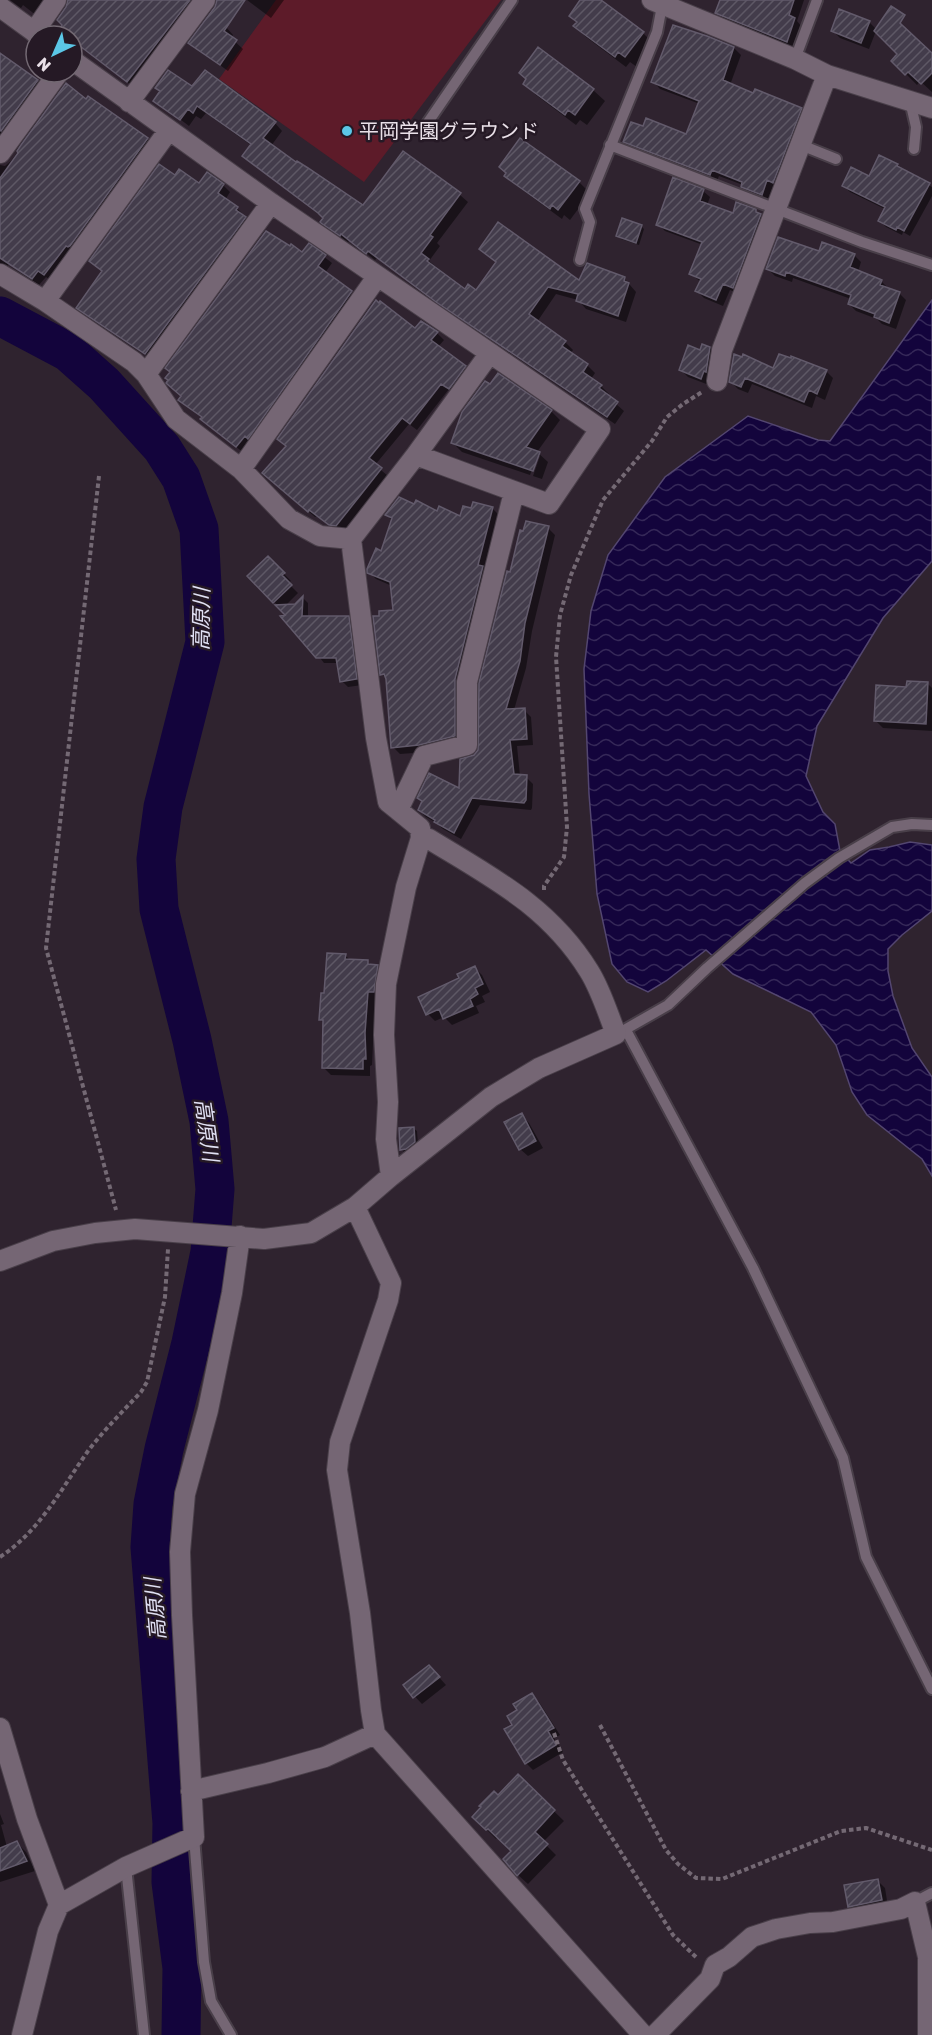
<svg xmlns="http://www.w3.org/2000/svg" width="932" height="2035" viewBox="0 0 932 2035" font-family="Rubik,'Noto Sans JP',sans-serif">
	<defs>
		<pattern id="water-waves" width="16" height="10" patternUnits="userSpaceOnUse" patternTransform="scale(1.5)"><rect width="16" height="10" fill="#13043c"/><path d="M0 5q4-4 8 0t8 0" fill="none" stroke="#352858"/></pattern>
		<pattern id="building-hatch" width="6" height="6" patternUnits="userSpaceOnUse" patternTransform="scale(1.5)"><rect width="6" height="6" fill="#433c4b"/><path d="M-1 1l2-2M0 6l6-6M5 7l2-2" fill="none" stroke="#5e5865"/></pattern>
	</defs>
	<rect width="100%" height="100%" fill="#2f232f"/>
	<path fill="#5d1b29" d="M276,0h225l-137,182 -145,-103z"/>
	<path fill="url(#water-waves)" stroke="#534670" stroke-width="1.5" d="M932,300v261l-49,57 -66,108 -11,50 17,36 12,12 5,27 11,12 19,-13 19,-3 21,-5 22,3v66l-30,24 -14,14v22l5,25 19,52 20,29v99l-10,-17 -55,-44 -15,-23 -16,-47 -25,-33 -78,-38 -27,-24 -40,31 -18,11 -21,-10 -15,-18 -15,-70 -8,-100 -5,-125 7,-58 17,-56 57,-78 83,-61 70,24 12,1z"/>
	<path fill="#0007" d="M10,0h45l-18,16 -14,-11 -2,3z
		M201,0l-66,88 -63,-47v-5h-5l-3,-10 -6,-6 11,-20z
		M247,0h37l-13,18z
		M582,0h16l45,33 11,11 -17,23 -7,-5 -4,5 -40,-30 -11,-11 3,-3 -7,-7z
		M721,0h83l-7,21 5,6 -7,22 -70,-29 -8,-7z
		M869,22l8,8 23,-8 11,11 -1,1 22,21v37l-12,-11 -3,4 -24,-24 6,-7 -23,-23 -7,18 -29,-11 -8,-8z
		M226,27l7,8 -2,3 12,11 -15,22 -38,-28z
		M707,37l27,11 7,7 -11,30 24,10 47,14 7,7 -39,85 -19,-7 -7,-9 -24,-9 -2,5 -85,-32 -7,-7 62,-6 13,-32 -40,-15 -7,-8z
		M538,49l55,41 12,11 -18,24 -7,-5 -4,5 -40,-30 -11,-11z
		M0,53l44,35 -44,61z
		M66,85l21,16 2,-3 58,41 7,7 -102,135 -6,-4 -7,8 -30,-21 -3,4 -6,-5v-98l5,1 6,-5z
		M192,88l83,35 7,8 -11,15 92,61 40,-54 57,42 8,7 -31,41 3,3 -11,15 36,30 12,2 20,-30 -16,-14 99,34 44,-5 12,14 -10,30 -40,-13 -8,-9 -22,-6 -19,28 28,20 8,8 -3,4 17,11 8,8 -4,6 10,7 8,8 -2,2 17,15 -9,13 -169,-115 -69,-51 -2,2 -25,-20 -2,2 -17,-12 -9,-8 3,-4 -81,-62 8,-10 -46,-33 -5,6 -5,-3 -7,10 -34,-26z
		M897,165l5,5 30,17v9l-22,40 -7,-4 -1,3 -16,-8 -6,-6 5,-12 -35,-17 -6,-6 26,-8z
		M506,175l73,7 11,11 -20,27 -6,-5 -2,4 -45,-33z
		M175,177l25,8h23l7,7 -5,8 12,8 15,17 -99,135 -68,-46 -7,-7z
		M703,191l7,6 -3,8 27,10 22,-4 11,11 -27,72 -10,-4 -7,16 -19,-8 -7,-7 4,-9 -10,-8 12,-29 -38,-14 -7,-7z
		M641,226l3,3 -5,16 -18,-6 -4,-4z
		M309,245l23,18 -7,10 33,26 -114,154 -35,-27 -6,-8 -23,-18z
		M820,253l34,2 7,7 -3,10 23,9 8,8 10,4 7,7 -10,29 -14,-5 -5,-5 -21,-8 -7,-7 2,-5 -58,-21 -1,4 -17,-6 -7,-7z
		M416,330l21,3 7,7 -6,7 34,27 -16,21 -7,-6 -32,41 -8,-6 -34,41 13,11 -45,56 -5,-1 -21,-15 -2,1 -44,-37 16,-33 -8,-8z
		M710,348l7,8 -8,29 -21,-8 -7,-7 20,-18z
		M774,370l52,1 7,7 -8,22 -9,-4 -4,12 -60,-24 -4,9 -10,-4 -7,-7z
		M551,411l9,9 -23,32 11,10 -6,17 -9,-3 7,-20h-3l-7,19 -68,-23 -9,-9z
		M492,508l7,7 -38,227 -34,10 -27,2 -7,-7 -7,-69 -4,-4 13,-63 -3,-25 -16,-7 -7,-7 13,-19 10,-32 -5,-6 51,-2 23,5 11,-8z
		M548,528l7,7 -23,96 -6,37 -12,42h10l7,7 2,28 -16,1 3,30 6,1 7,7 -1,24 -1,2 -51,-5 -19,34 -18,-10 -8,-7 -9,-5 -7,-7 4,-7 -4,-5 42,-7 14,-35 5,-6 31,-177z
		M268,558l23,23 -3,2 10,10 -13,13h10l8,-8 5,5v15h40l6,6 8,61 -14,2 -6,-6 -4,-18h-14l-37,-48 -38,-39z
		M928,684l4,4v43l-49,-3 -7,-7z
		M345,955l5,5 18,2 4,4h5l7,7 -3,26h-6l-3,66 -2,1v10l-39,-1 -8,-8 1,-43 -4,-5 6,-24z
		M475,968l7,7 8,17 -8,4 3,6 -9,4 3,7 -27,12 -8,-8 -9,4 -7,-7z
		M521,1115l8,8 14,25 -15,8 -8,-7z
		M413,1128l4,3 1,14 -9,7h-5l-3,-3z
		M436,1674l10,11 -24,19 -17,-18z
		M532,1695l7,7 21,33 -6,3 9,14 -30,18 -7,-7 -12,-38 5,-14z
		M518,1776l46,45 -21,21 13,13 -28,29 -10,-9 -5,-24 -15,-14 -2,2 -22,-22 24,-20z
		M0,1814l4,10 -3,1 6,22 10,-4 9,9 9,19 -35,11z
		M878,1881l7,7 3,19 -31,6 -7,-7z"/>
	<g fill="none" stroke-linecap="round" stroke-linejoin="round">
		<path stroke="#13043c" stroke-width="39" d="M0,316l68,36 36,32 58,64 19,30 18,51 6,113 -42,165 -7,52 3,50 33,131 17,81 6,68 -5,63 -19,91 -27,106 -11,55 -3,43 22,276 -1,59 11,86 -1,67"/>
	</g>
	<path fill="url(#building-hatch)" stroke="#625a6b" stroke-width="1.5" d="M68,0h122l-63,82 -55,-42v-4h-6l-5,-4 2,-2 -3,-2 2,-3 -5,-5 9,-13z
		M217,0h28l-21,31 13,9 -17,25 -32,-22 27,-36z
		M580,0h21l43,32 -19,25 -7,-5 -3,5 -42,-31 4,-4 -8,-6z
		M720,0h74l-5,15 6,3 -8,24 -72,-29z
		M891,6l14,9 -5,8 32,30v20l-11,11 -13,-12 -3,3 -14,-14 6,-7 -23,-23z
		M839,9l31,12 -9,22 -30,-12z
		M673,25l34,11 27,11 -11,33 30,13 2,-4 47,19 -29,75 -6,-3 -5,15 -21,-8 1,-5 -30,-12 -2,5 -87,-33 8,-20 12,4 3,-8 40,16 13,-33 -48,-19z
		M538,47l56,42 -19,26 -7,-5 -3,5 -42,-31 3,-5 -7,-6z
		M0,53l38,27 -37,51 -1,-1z
		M168,70l24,16 13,-16 71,52 -13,16 33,24 1,-1 11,7 55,37 40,-54 58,42 -31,42 3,2 -12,16 8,6 -2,2 38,28 3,-5 8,6 20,-28 -17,-13 19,-27 81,58 8,-17 38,14 -1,4 5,2 -11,33 -42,-15 2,-7 -30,-7 -19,27 37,27 -4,5 26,18 -5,8 19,13 -3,3 19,14 -11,15 -171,-115 -68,-51 -2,3 -25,-20 -1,2 -19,-13 -1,-1 3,-4 -5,-5 -76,-57 9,-12 -54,-38 -4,7 -5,-4 -8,11 -27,-19 7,-10 -5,-3z
		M66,83l20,16 2,-3 60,42 -78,108 -2,1 -2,-1 -22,29 -6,-4 -6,8 -32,-21v-80l18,-25 -1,-2 4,-6z
		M520,138l60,43 -22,29 -6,-5 -2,4 -18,-13 -28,-20 2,-3 -7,-6z
		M879,155l19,9 -1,2 33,17 -26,48 -7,-4 -1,3 -18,-9 7,-14 -43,-21 9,-19 18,9z
		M159,164l16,11 4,-6 20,14 8,-11 17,12 -6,9 20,14 -2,3 10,7 -101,137 -69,-46 26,-37 -13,-10z
		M673,177l31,12 -4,12 33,12 3,-11 20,7v3l5,2 -28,74 -10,-4 -7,16 -21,-9 6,-12 -12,-5 13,-32 -46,-17z
		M622,218l20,7 -6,18 -20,-7z
		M266,231l24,15 1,-2 11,8 7,-9 17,12 -8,11 34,25 -104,148 -3,-3 -9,11 -36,-28 2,-2 -24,-17 3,-4 -15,-13 2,-3 -3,-2 5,-6 -5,-4z
		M778,237l41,14 3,-9 33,12 -5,13 32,13 -2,5 20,7 -11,31 -15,-6 1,-3 -27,-10 3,-9 -65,-23 -1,4 -19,-7z
		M376,300l3,3 1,-2 35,27 6,-7 17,11 -7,8 35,26 -17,23 -8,-5 -31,40 -8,-6 -33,40 13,10 -46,58 -7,-1 -20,-15 -1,2 -46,-39 24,-27 -9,-7z
		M702,344l8,3 -4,25 -2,-1 -3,8 -22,-9 9,-25 12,5z
		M734,354l8,3 1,-3 30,14 6,-14 12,4v-2l36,14 -10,24 -8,-4 -5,12 -59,-24 -4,9 -12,-5z
		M498,373l54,37 -26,37 14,5 -7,19 -82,-28 11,-31 23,-31 5,3z
		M399,497l15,7 2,-4 21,11 2,-5 21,10 3,-10 8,2 2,-6 20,5 -15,58 5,1 -28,113v57l-36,9 -28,3 -5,-69 -2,-5 -4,1 -7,-59h6v-5l14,-1 -3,-28 -23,-9v-4l9,-21 5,3 11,-33 -7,-3z
		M526,521l23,5 -24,97 -5,38 -14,48 19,-1 2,31 -17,1 4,34 13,1 -1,25 -2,3 -52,-5 -18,35 -20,-11 1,-2 -17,-10 4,-9 -5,-3 12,-25 30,15 1,-29 14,-4 4,-5 1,-67 28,-112 3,1 10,-42 3,1z
		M268,556l17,17 -3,2 10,10 -19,18 -26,-27z
		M303,596l-1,20h47l8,63 -17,3 -4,-24h-20l-36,-42 5,-1 -10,-10 20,-1z
		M907,681l21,1 -2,42 -52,-3 2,-36 30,2z
		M327,953l19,1 -1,5 23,1v4l10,1 -4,27h-6l-3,41 1,26h-3v10l-41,-1 1,-48h-4l2,-27h3z
		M475,966l8,18 -8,4 3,6 -8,5 3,7 -30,13 -4,-10 -13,6 -8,-18 41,-19 -2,-4z
		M522,1113l14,28 -17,9 -15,-28z
		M414,1127l1,15 -9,7 -6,1 -1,-22z
		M429,1665l11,12 -27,21 -10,-13z
		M532,1693l22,35 -6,3 8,14 -31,19 -21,-35 8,-4 -5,-9 10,-6 -4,-6z
		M518,1774l37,36 -20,22 13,12 -31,32 -14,-17 8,-8 -23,-22 -2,1 -14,-13 9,-10 -2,-1 15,-15 4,4z
		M17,1841l10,20 -27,10v-23z
		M878,1879l4,21 -34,7 -4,-22z"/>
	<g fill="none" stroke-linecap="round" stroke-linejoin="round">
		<defs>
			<path id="service" d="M795,59l22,-59
				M910,101l6,26 -2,22
				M424,128l88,-128
				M610,145l252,97 70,23
				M801,145l35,14
				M580,260l10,-38 -5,-13 72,-177 5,-26
				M626,1030l127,238 90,190 23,99 66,132
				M619,1033l49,-28 39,-37 98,-85 34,-25 53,-31 20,-3 20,1
				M194,1837l10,125 7,39 20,34
				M126,1867l18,168
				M915,1902l17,-9"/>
			<path id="minor" d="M652,0l143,59 32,16 105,33
				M0,7l40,29
				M34,32l22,-32
				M72,60l199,143 219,150 -74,102 -65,84
				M129,102l76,-102
				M0,153l59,-81
				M0,274l45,27 89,61 12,12 30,45 65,50 48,50 31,17 31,3 25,199 12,64 10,8 26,-54 43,-11v-63l47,-190
				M45,301l124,-171
				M146,374l125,-171
				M717,381l5,-31 105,-275
				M416,455l133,49 51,-75 -110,-76
				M241,469l136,-192
				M398,810l22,18 1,10
				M355,1207l36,76 -3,17 -48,142 -3,28 23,143 11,97 4,24 268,301
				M0,1261l53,-20 42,-8 40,-4 129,10 47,-6 44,-26 36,-31 100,-79 48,-29 77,-34c-8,-20 -15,-44 -27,-63 -40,-65 -98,-94 -160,-132l-8,-1 -15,49 -20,97 -2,51 4,67 -2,37 5,37
				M0,1728l27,91 32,86
				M191,1791l77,-18 57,-16 50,-23
				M22,2035l26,-104 11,-26 67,-38 68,-30 -12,-222 -2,-63 5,-58 23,-84 24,-117 8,-57
				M655,2035l55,-56 5,-14 14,-8 23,-20 24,-8 34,-6 23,-1 68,-13 14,-7 13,55v78"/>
		</defs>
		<use href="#service" stroke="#493f49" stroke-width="14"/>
		<use href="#minor" stroke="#493f49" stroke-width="22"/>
		<path stroke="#746974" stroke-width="4" stroke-dasharray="4.5 3" stroke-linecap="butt" d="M99,476l-53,472 70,262
			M544,890v-4l20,-29 3,-30 -11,-170 4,-42 11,-40 32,-75 49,-59 15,-24 16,-13 19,-12
			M0,1557c40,-26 61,-68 88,-106 16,-21 35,-40 53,-59l6,-10 18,-85 3,-48
			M600,1725l66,125 12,14 18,14 26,1 119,-48 25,-3 66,22
			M554,1733l9,27 110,175 25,24"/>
		<use href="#service" stroke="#756674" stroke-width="10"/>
		<use href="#minor" stroke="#756674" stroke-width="20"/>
	</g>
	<circle fill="#5bc7e7" stroke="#251925" stroke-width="2" cx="347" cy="131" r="6"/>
	<g text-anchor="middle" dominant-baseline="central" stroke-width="5" stroke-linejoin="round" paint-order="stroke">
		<g font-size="20" fill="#e9e0e8" stroke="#251925" text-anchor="start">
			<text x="359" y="131">平岡学園グラウンド</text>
		</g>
		<g font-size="21" font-style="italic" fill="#e1e1f4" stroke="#251925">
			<text transform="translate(201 619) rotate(-89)">高原川</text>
			<text transform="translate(207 1130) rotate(82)">高原川</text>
			<text transform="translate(155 1609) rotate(-95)">高原川</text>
		</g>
	</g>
	<g transform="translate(54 54) rotate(224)"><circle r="28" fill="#251925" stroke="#736973" stroke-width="1.5"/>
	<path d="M0-4.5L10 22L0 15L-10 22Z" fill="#5bc7e7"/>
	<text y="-9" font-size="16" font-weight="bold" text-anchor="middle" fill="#e9e0e8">N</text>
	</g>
</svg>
